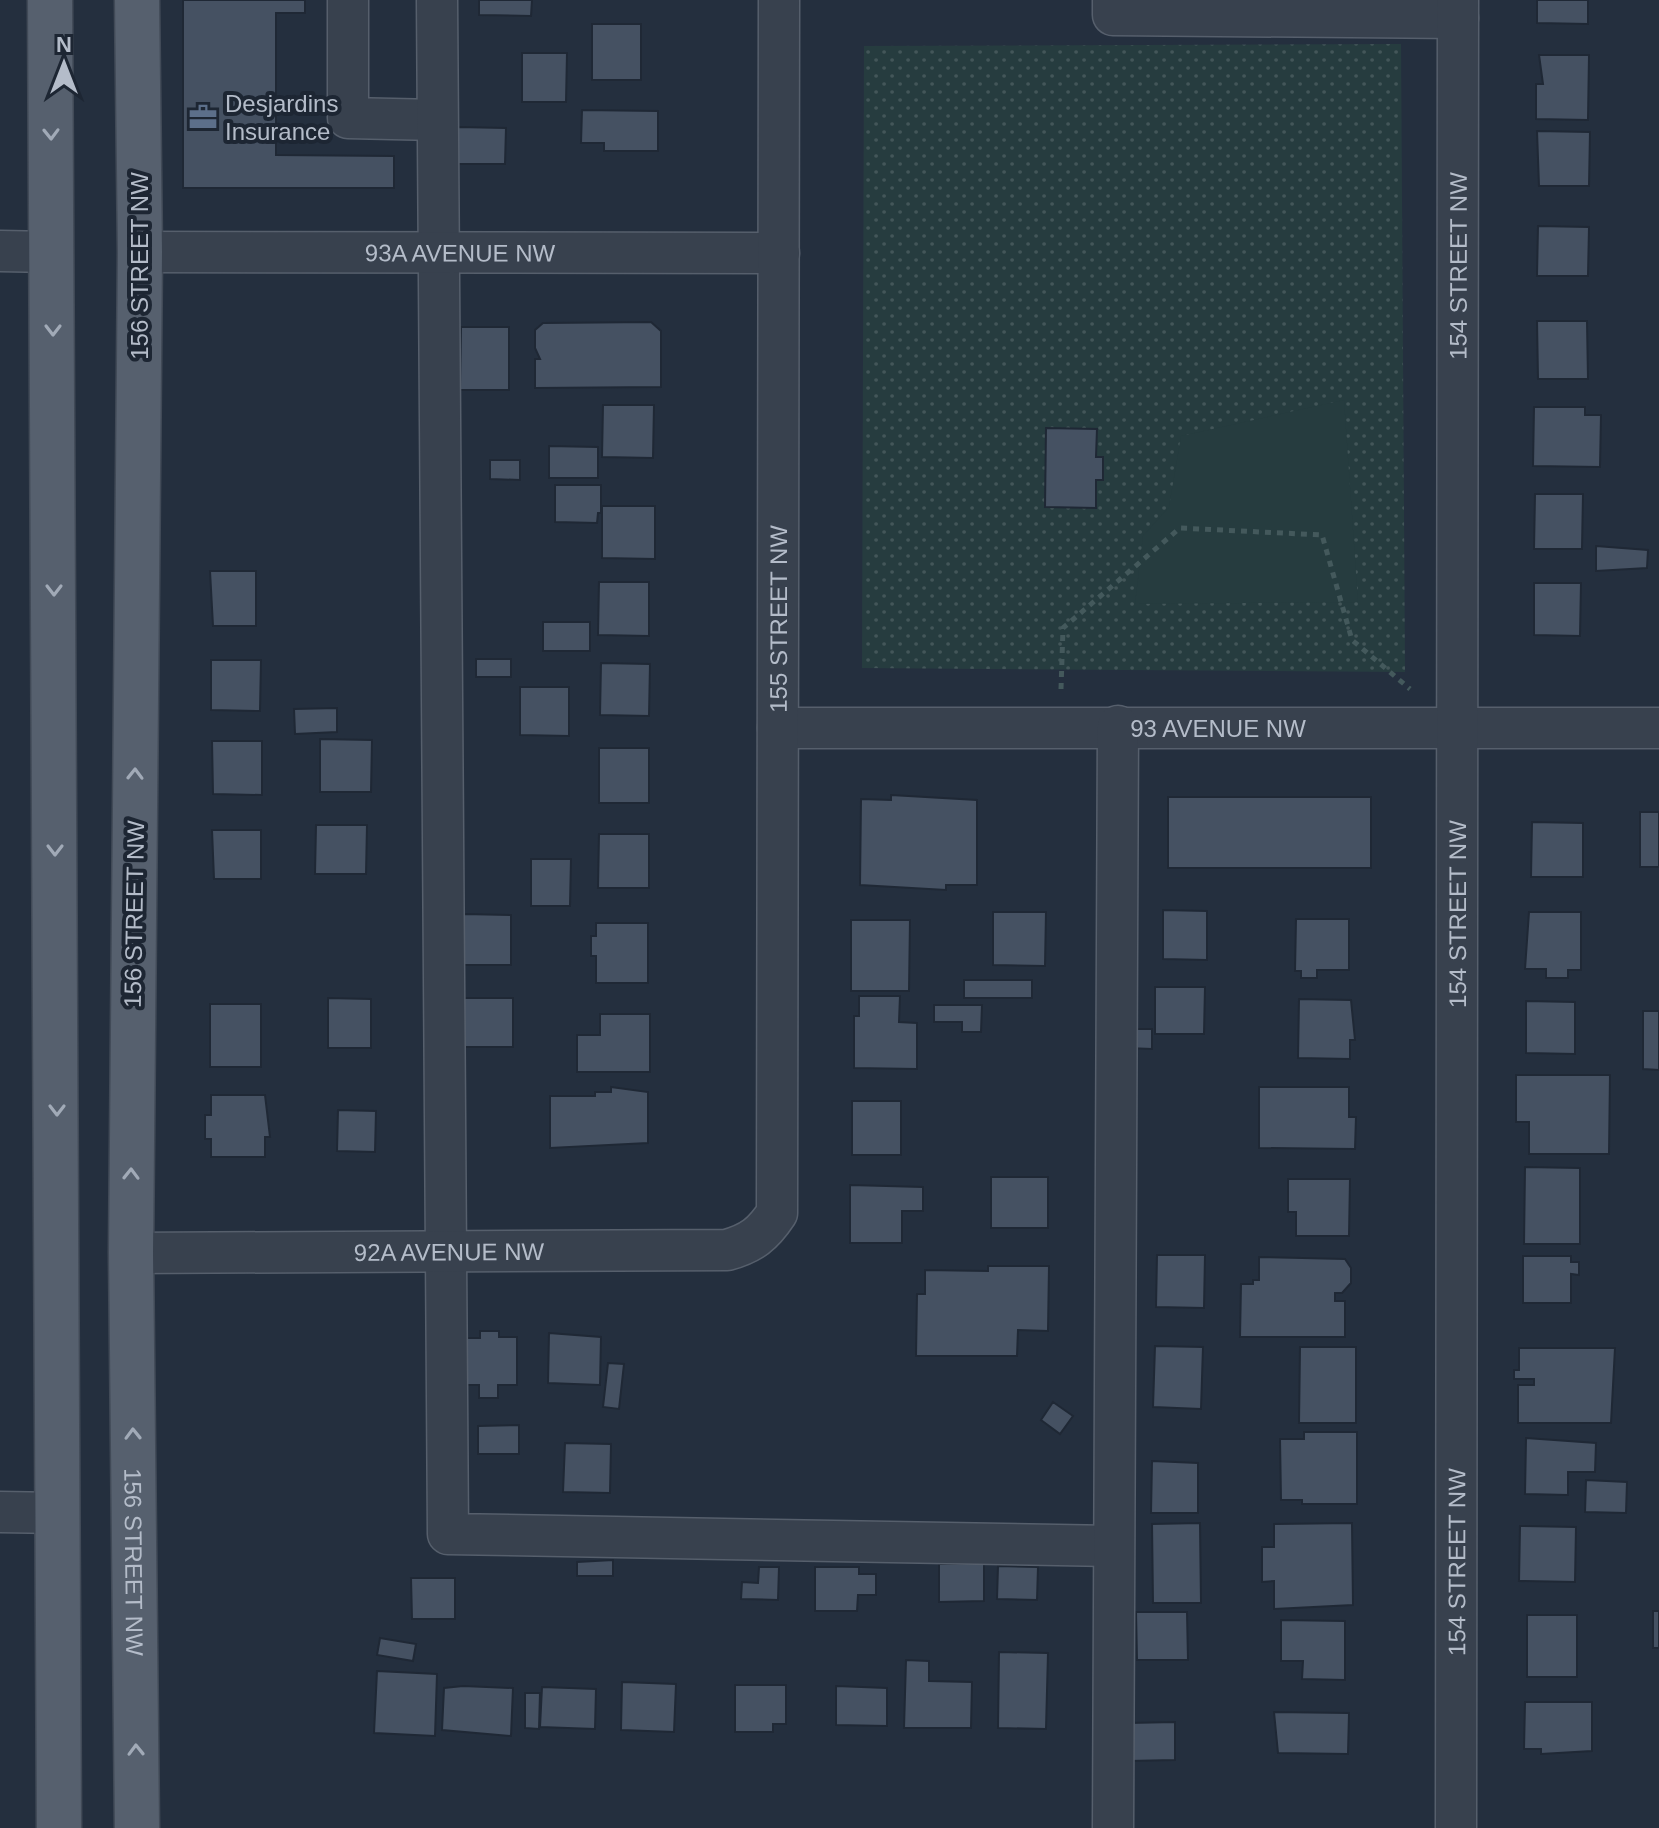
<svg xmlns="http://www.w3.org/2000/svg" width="1659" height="1828" viewBox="0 0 1659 1828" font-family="Arial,sans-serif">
	<defs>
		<pattern id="grass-dots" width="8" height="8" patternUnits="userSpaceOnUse" patternTransform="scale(2)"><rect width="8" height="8" fill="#263c3f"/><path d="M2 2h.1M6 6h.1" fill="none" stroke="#435659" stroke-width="1.8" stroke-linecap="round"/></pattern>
	</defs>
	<rect width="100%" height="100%" fill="#242f3e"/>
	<path fill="url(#grass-dots)" d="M1401,44l4,628 -543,-4 2,-622z"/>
	<path fill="#263c3f" d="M1344,400l14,202 -223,2 8,-68 26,-29 12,-71z"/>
	<path fill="#455162" stroke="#1f2835" stroke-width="2" d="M183,0h122v13h-29v142l118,1v32h-211z
		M479,0h53l-1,16 -52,-1z
		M1537,0h51v24l-51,-1z
		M592,24h49v56h-49z
		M522,53h45l-1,49h-44z
		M1539,55h50l-1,65 -52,-1v-35h7z
		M582,110l76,1v40h-54v-8h-23z
		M458,127l48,1 -1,36h-47z
		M1537,131l53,1 -1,54h-50z
		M1538,226l51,1 -1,49h-51z
		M1537,321h50l1,58h-50z
		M651,322l10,9v56l-126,1v-29h5l-5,-11v-18l8,-7z
		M461,327h48v63h-49z
		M603,405h51l-1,53 -51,-1z
		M1534,407h51v8h16l-1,52 -67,-1z
		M1046,428l51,1 -1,28h7v23h-7v28l-51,-1z
		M549,446l49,1v31h-49z
		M490,460h30v20l-30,-1z
		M555,485h46v28h-3l-1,10 -42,-1z
		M1535,494h48l-1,55h-48z
		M602,506h53v53l-53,-1z
		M1596,546l52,4 -1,18 -51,3z
		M210,571h46v55h-43z
		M599,582h50v54l-51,-1z
		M1534,583h47l-1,53 -46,-1z
		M543,622h47v29h-47z
		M476,659h35v18h-35z
		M211,660h50l-1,51 -49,-1z
		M601,663l49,1 -1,52 -49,-1z
		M520,687h49v49l-49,-1z
		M337,708v24l-42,2 -1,-25z
		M320,739l52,1 -1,52h-51z
		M212,741h50v54l-49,-1z
		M599,748h50v55h-50z
		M891,795l86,5v85h-31v5l-86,-5 1,-86 30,1z
		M1168,797h203v71h-203z
		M1640,812h19v55h-19z
		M1532,822l51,1v54h-52z
		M316,825h51l-1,49h-51z
		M212,830h49v49h-47z
		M599,834h50v54h-51z
		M531,859h40l-1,47h-39z
		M1163,910l44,1v49l-44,-1z
		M993,912h53l-1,54 -52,-1z
		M1529,912h52v58h-13v8h-22v-9h-21z
		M464,914l47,1v50h-47z
		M1296,919h53v51h-32v8h-16v-7h-6z
		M851,920h59l-1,71h-58z
		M596,923h52v60h-52v-27h-5v-20h5z
		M964,980h68v18h-68z
		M1155,987h50l-1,47h-49z
		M859,996h41l-1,26 18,1v46l-63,-1v-52h5z
		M328,998l43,1v49h-43z
		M459,998h54v49h-54z
		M1299,999l52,1 4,40h-5v19l-52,-1z
		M1526,1001l49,1v52l-49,-1z
		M210,1004h51v63h-51z
		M934,1005h48l-1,27h-19v-10h-28z
		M1643,1011h16v59l-16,-1z
		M600,1014h50v58h-73v-37h23z
		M1126,1029h26v20l-26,-1z
		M1516,1075h94l-1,79h-80v-32h-13z
		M611,1087l37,5v51l-98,5v-52h45v-4h16z
		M1259,1087h90v30h7l-1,32 -96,-1z
		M211,1095h54l5,42h-5v20h-54v-18h-6v-24h6z
		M852,1101h49v54h-49z
		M338,1110l38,1 -1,41 -38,-1z
		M1525,1167l55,1v76h-56z
		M991,1177h57v51h-57z
		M1288,1179h62l-1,57h-53v-24h-8z
		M850,1185l73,2v24h-21v32h-52z
		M1157,1255h48l-1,53 -48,-1z
		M1523,1256h48v6h8v13l-8,-1v29h-48z
		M1259,1257l86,2 6,9v15l-9,10h-7v8h10v36h-105l1,-53h12v-4h6z
		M988,1266h61l-1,65 -30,-1 -1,26h-101l1,-62h8v-24l63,1z
		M480,1331h19v6h18v48h-19v13h-19v-13h-16v-47h17z
		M549,1333l52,4 -1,48 -52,-2z
		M1155,1346l48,1 -2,62 -48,-2z
		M1300,1347h56v76h-57z
		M1519,1348h96l-4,75h-93v-38h16v-6h-20v-9h5z
		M608,1363l16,1 -5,45 -16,-2z
		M1053,1402l20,14 -13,18 -19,-14z
		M519,1425v29h-41v-28z
		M1304,1432h53v72h-55v-4h-21l-1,-61h24z
		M1526,1438l70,5 -1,29h-27v23l-43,-1z
		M565,1443l46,1 -1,49 -47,-1z
		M1152,1461l46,2v50h-47z
		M1586,1480l41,2 -1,31 -41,-1z
		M1200,1523l1,80h-48l-1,-79z
		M1352,1523l1,82 -79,4v-28l-12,1v-35h12v-23z
		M1520,1526l56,1 -1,55 -56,-1z
		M613,1560v16h-36v-14z
		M984,1563v38l-45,1v-38z
		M998,1566l40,1 -1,33 -40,-1z
		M759,1567h20l-1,33 -37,-1 1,-17 16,1z
		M815,1567h44v7h17v21h-18l-1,16h-42z
		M411,1578h44v41h-43z
		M1653,1611h6v37h-6z
		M1136,1612h51l1,48h-51z
		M1527,1615h50v62h-50z
		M1281,1620l64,1v59l-43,-1 1,-18h-22z
		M380,1638l36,6 -3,17 -36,-6z
		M999,1652l49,1 -2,76 -48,-1z
		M906,1660l23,1v20l43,1 -1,46h-67z
		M377,1671l60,3 -2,62 -61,-3z
		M622,1682l54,2 -2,48 -53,-2z
		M735,1685h51v39h-13v8h-38z
		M463,1686l50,2 -2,48 -69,-6 2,-42z
		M836,1686l51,2v38l-51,-1z
		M542,1687l54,2 -1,40 -55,-2z
		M525,1693h15l-1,36 -14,-1z
		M1525,1702h67v49l-51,3v-5h-17z
		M1274,1712l75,1 -1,41 -70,-1z
		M1175,1722v38l-46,1 -1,-38z"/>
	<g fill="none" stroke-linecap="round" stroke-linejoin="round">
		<defs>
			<g id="minor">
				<path d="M348,0v118l89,2"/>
				<path d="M437,0l11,1534 665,12"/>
				<path d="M1113,0v15l345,3"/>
				<path d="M0,251l52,1"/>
				<path id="s1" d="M140,252l639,1"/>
				<path id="s2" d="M778,728h881"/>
				<path id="s3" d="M131,1253l596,-3c25,-7 36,-16 50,-37l2,-1213"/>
				<path d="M0,1512l58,1"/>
				<path d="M1113,1828l5,-1102"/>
				<path id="s4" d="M1456,1828l2,-1828"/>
			</g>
			<g id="major">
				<path d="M50,0l9,1828"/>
				<path id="s5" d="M137,0l3,252 -9,1001 6,575"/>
			</g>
		</defs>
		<use href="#minor" stroke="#565f6c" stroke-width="43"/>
		<use href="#major" stroke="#414a57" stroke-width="47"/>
		<path stroke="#44595c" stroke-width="5" stroke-dasharray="6 6" stroke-linecap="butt" d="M1061,689l2,-61 117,-100 142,7 30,105 58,49"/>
		<use href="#minor" stroke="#38414e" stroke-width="40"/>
		<use href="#major" stroke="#56606e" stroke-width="44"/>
	</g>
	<defs><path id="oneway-chevron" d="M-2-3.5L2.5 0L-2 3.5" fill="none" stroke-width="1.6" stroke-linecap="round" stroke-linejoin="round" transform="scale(2)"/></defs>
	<g stroke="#a1aab7">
		<use href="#oneway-chevron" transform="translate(51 134) rotate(89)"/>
		<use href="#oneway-chevron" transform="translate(53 330) rotate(90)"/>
		<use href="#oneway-chevron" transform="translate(54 590) rotate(90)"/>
		<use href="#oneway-chevron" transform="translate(135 774) rotate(-89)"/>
		<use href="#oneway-chevron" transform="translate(55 850) rotate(90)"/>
		<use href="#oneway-chevron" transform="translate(57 1110) rotate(90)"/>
		<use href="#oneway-chevron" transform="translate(131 1174) rotate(-89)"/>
		<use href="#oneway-chevron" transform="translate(133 1434) rotate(-91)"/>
		<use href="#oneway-chevron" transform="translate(136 1750) rotate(-91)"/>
	</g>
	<defs>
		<symbol id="office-bare" viewBox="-9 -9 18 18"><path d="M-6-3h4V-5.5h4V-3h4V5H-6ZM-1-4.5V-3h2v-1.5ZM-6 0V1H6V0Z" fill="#5c6f8a" stroke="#1d2633" stroke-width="2.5" paint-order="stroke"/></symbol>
	</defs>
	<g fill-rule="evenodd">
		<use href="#office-bare" x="183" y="97" width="40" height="40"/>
	</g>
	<g text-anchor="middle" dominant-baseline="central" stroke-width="8" stroke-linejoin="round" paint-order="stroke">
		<g font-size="24" fill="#b4bcc9" stroke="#1d2633" text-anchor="start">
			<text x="225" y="103">Desjardins<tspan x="225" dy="28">Insurance</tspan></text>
		</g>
		<g font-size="24" fill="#b4bcc9" stroke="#1d2633">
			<text stroke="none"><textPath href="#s1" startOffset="320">93A AVENUE NW</textPath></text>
			<text transform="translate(139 266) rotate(-90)">156 STREET NW</text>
			<text stroke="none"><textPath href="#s4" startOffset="1562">154 STREET NW</textPath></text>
			<text stroke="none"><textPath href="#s3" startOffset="1254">155 STREET NW</textPath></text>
			<text stroke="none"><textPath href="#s2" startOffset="440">93 AVENUE NW</textPath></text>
			<text transform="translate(134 914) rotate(-89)">156 STREET NW</text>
			<text stroke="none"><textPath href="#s4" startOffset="914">154 STREET NW</textPath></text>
			<text stroke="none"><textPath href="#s3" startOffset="318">92A AVENUE NW</textPath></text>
			<text stroke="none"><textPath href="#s5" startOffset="1562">156 STREET NW</textPath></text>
			<text stroke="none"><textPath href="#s4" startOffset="266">154 STREET NW</textPath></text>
		</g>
	</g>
	<g transform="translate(64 64)" stroke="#1d2633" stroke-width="6" paint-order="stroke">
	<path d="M0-6L14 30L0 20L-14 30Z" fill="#b4bcc9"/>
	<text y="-12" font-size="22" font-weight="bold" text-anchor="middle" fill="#b4bcc9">N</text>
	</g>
</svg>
